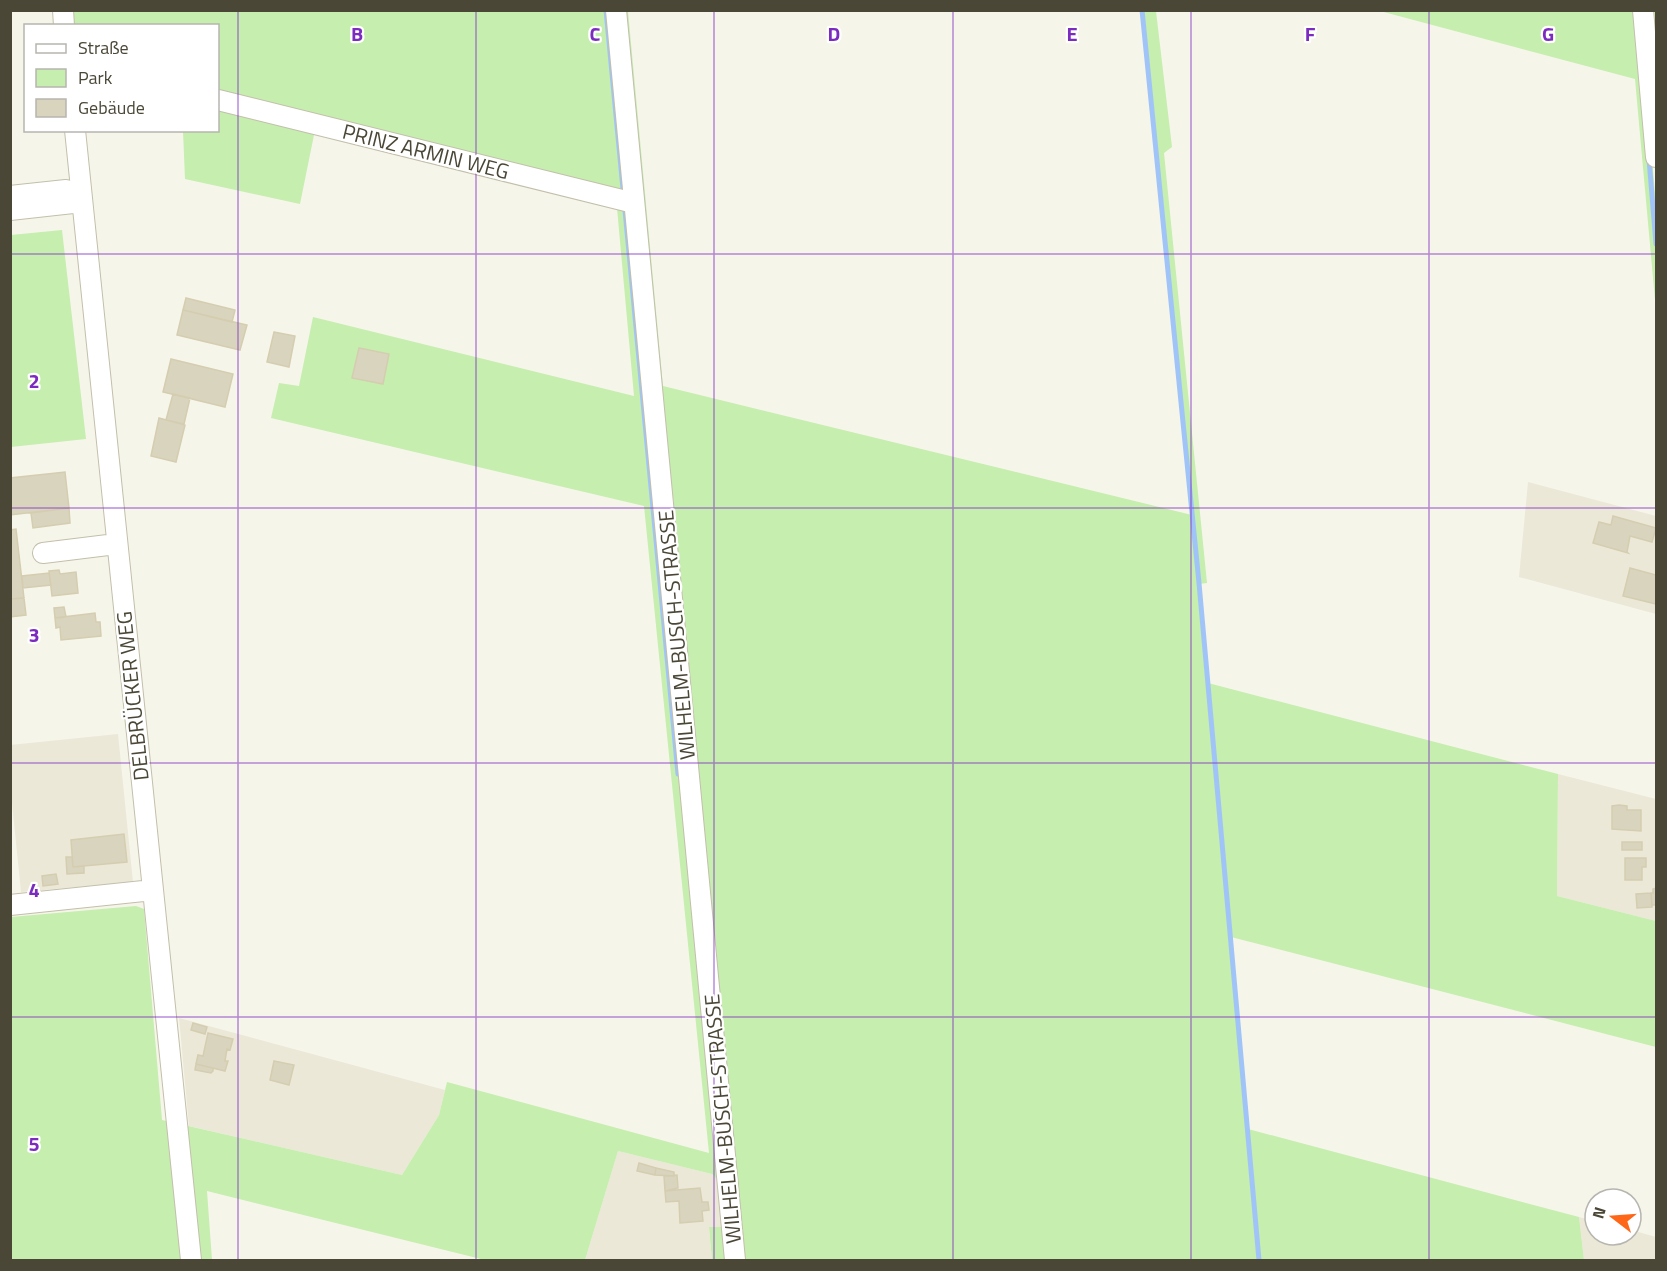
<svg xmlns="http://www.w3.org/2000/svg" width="1667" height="1271" viewBox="0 0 1667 1271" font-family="'Titillium Web',sans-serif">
	<rect width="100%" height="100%" fill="#f6f5ea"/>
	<path fill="#ebe8d7" d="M1528,482l128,34v98l-137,-37z
		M118,734l15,148 -112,10 -10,-99 -1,-48z
		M1558,774l98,25v122l-99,-25z
		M179,1018l266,72 -6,25 -37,60 -213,-49z
		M618,1151l94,23 12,13 5,40 -20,1 3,32h-127z
		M1579,1217l16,4v14h36v-5l25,7v23h-72z"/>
	<path fill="#c5eeaf" d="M69,11h543l18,184 -412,-103v-66l-148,-1z
		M620,11h8l35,375 529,129 -50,-504h14l16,136 -8,6 43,430 -8,1 9,99 350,91 -1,122 99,25v126l-425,-110 17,192 331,88 5,43h-839l-72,-764 -7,-1z
		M1380,11h276v137l-5,-1 5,57v107l-21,-232z
		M218,104l97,26 -15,74 -115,-25 -2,-48 35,-1z
		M617,208l14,4 93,975 -12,-13 -94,-23 -33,109h-100l-278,-69 5,69h-201v-343l125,-11 8,3 18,211 240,55 37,-60 8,-33 262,71 -65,-647 -373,-88 8,-35 20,3 14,-69 321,79z
		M62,230l24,209 -75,8v-212z
		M709,1227h20l3,33h-20z"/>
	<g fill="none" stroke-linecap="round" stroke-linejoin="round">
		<path stroke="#a1c4f8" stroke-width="5" d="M606,10l17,179
			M1142,10l57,573 60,677
			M1649,159l7,85
			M625,210l53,564"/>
	</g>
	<path fill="#d9d4be" stroke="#d5cdb0" stroke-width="1.5" d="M186,298l49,12 -3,12 -49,-12z
		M183,310l64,15 -7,25 -63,-15z
		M274,332l21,4 -6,31 -22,-5z
		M359,348l30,6 -6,30 -31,-6z
		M171,359l62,15 -8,33 -62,-15z
		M173,394l17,4 -6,26 -18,-4z
		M159,418l26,7 -9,37 -25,-6z
		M65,472l4,36 -59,7v-37z
		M69,508l1,15 -37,5 -2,-15z
		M1613,516l43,12 -4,14 -22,-6 -3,16 1,1 -35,-10 6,-21 12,3z
		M16,529l8,69 -14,1v-69z
		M1630,568l26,7v29l-33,-8z
		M59,570l1,4 16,-2 2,21 -26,3 -3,-25z
		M49,573l2,12 -28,3 -1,-12z
		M24,598l2,17 -16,2v-18z
		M64,607l2,10 -11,1 -1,-10z
		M95,613l1,9h4l1,14 -40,4 -1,-13 -4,1 -1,-10z
		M1619,805l8,1v4h14v21l-29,-2v-23z
		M124,834l3,28 -54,5 -2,-27z
		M1622,842h20v8h-20z
		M66,857h6l1,10 11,-1v7l-17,1z
		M1625,858h21v9h-4v13h-17z
		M56,874l2,10 -15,2 -1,-10z
		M1656,888v17h-4l-1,-12h2v-4z
		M1651,893l1,14 -15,1 -1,-14z
		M193,1023l14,4 -2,7 -14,-4z
		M208,1033l25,6 -3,11 -3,-1 -2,12h3l-3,10 -29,-7 2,-9 5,1z
		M274,1061l20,4 -5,20 -19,-5z
		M196,1064l17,4v3l-2,2 -16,-3z
		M639,1163l17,5 -1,7 -18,-4z
		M656,1168l18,4v4l-19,-1z
		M677,1175l1,13 -13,3 -1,-15z
		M700,1188l2,14h6l1,8 -7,1 1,10 -23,2 -1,-22 -13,1 -1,-11z"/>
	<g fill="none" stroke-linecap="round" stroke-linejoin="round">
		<defs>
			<path id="minor" d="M63,10l1,16
				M616,10l119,1250
				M1643,10l13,147
				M218,100l416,103
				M75,130l116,1130
				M10,196l56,-6
				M10,210l72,-8
				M43,553l73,-9
				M10,905l143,-15"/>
		</defs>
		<use href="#minor" stroke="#c3bfab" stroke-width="22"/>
		<use href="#minor" stroke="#fff" stroke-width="20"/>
	</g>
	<path fill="none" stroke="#7b2cbf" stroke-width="1.5" stroke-opacity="0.55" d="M238,10v1250M476,10v1250M714,10v1250M953,10v1250M1191,10v1250M1429,10v1250M10,254h1646M10,508h1646M10,763h1646M10,1017h1646"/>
	<g text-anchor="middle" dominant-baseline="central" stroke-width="4.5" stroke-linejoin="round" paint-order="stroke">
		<g font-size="21" fill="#4b4737" stroke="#fff">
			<text transform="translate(426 151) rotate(14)">PRINZ ARMIN WEG</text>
			<text transform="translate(676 635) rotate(-95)">WILHELM-BUSCH-STRASSE</text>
			<text transform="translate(132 696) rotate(-96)">DELBRÜCKER WEG</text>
			<text transform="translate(722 1119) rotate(-95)">WILHELM-BUSCH-STRASSE</text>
		</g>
	</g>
	<g font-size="20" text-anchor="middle" font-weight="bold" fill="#7b2cbf" stroke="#fff" stroke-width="4.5" stroke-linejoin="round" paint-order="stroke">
		<text x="357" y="41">B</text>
		<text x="595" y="41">C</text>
		<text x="834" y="41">D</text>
		<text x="1072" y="41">E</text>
		<text x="1310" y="41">F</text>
		<text x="1548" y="41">G</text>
		<text x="34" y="388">2</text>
		<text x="34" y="642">3</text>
		<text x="34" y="897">4</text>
		<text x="34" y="1151">5</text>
	</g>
	<rect width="1667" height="1271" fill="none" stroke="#4b4737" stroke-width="24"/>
	<rect x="24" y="24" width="195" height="108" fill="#ffffff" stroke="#b7b5af" stroke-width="1.5"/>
	<rect x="36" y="44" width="30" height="9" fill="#ffffff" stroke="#b7b5af" stroke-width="1.5"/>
	<text x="78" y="54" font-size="18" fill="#4b4737">Straße</text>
	<rect x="36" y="69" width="30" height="18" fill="#c5eeaf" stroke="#b7b5af" stroke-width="1.5"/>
	<text x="78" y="84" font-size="18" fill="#4b4737">Park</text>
	<rect x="36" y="99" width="30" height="18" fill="#d9d4be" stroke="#b7b5af" stroke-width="1.5"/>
	<text x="78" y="114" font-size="18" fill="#4b4737">Gebäude</text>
	<g transform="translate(1613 1217) rotate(287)"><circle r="28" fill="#ffffff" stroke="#b7b5af" stroke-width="1.5"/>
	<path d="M0-4.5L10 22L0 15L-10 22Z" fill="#ff6718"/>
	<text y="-9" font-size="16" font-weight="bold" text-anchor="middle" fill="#4b4737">N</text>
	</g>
</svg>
